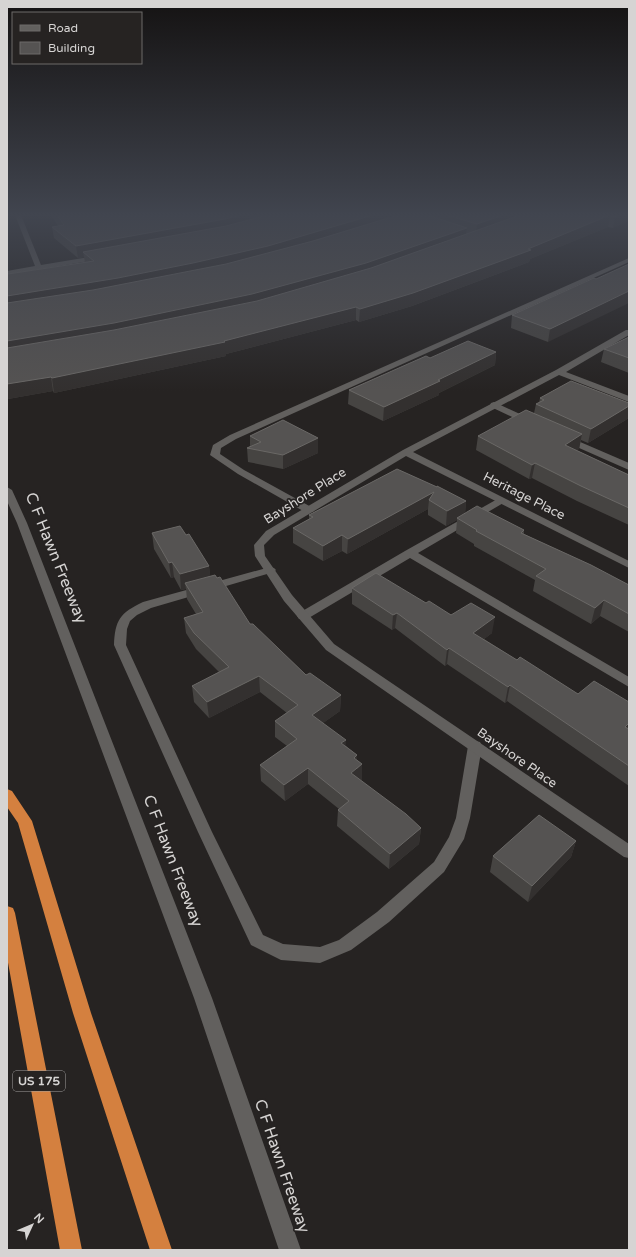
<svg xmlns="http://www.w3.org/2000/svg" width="636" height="1257" viewBox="0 0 636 1257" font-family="'Varela Round',sans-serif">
	<rect width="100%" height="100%" fill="#262322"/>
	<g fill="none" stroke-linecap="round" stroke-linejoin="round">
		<path fill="#62605e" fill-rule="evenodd" d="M629,258v4l-393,177 -15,9 -1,6 24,16 69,38 1,2 -1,2h-8l-67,-38 -28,-19 3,-10 17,-10z
			M494,402l39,18 1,2 -1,2h-6l-36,-17 -1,-2 1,-2z
			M564,435l65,28v7l-68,-30 -2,-2z
			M501,497l5,3 -1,2 -87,51 211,124v10l-219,-129 -103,61h-8l-2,-3 2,-3 106,-62z
			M270,567l4,1 2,2 -2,2 -123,36 -14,7 -7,6 -3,8 -1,16 86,187 51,103 20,9 37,3 19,-7 38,-28 57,-50 15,-25 7,-19 12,-72 2,-4 5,-1 5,1 2,4 -12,72 -6,21 -20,33 -55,50 -38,28 -31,13 -39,-3 -30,-15 -53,-113 -84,-187c1,-25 6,-32 29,-43z"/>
		<path fill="#62605e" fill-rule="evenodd" d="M15,215h6l20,50 60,-10 3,2 -3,2 -94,16v-4l28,-5z
			M626,330h3v5l-63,37 63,24v6l-70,-27 -146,77 216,109v7l-223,-112 -132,79 -10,10 1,11 27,39 42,49 295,200v14l-5,-1 -298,-207 -42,-49 -29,-45 -1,-11 12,-14 137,-81 153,-80z"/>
		<path fill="#62605e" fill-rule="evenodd" d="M7,487l5,3 15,33 185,475 89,252h-22l-85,-252 -177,-475 -10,-22z"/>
		<path fill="#d4803f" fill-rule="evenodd" d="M7,789l5,2 20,30 59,192 81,237h-22l-77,-237 -55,-190 -11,-16z
			M7,906l6,2 2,5 67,337h-22l-53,-293z"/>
	</g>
	<path fill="#464442" d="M51,215h578l-16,13 -5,-1 -78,32 -1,3 -117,44 -53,16 -3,-2 -130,34v2l-172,37 -1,-2 -45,8 -1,-3v-125l1,3 77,-12 -1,-5 -6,1 -24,-20 -2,-11 6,-1z
		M596,279l-48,63 -37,-14 1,-13z
		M629,337v36l-28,-11 3,-13z
		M496,352l-1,13 -56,28v2l-56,26 -35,-17 1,-14 81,-32z
		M540,398l89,5v15l-41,25 -7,-3 -2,9 -3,1 53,25v50l-52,-24 -45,-23 -3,1 -53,-29 2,-14 56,-23 2,-9 3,-1z
		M250,436l68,17 -35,16 -35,-7 -1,-14 3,-2z
		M397,469l69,32 -1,12 59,17v4l105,51v47l-29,-16 -9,8 -58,-33 2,-11 -61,-34v-2l-18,-11 1,-13 -11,6 -18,-11v-6l-81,45 -5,-3 -19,10 -30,-18v-15l16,-9v-4z
		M152,533l34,2 23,31 1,10 40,48 56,51 35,20 -1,16 -17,12 23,23 11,9v5l5,4 -1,17 60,47 -2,16 -30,25 -52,-43 1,-16 1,-1 -31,-25 -23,17 -24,-20 -1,-16 27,-19 -12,-9v-16l12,-8 -27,-21 -51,26 -15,-16 -2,-16 27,-14 -23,-23 -10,-16 -2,-15 12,-4 -9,-15 -1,-10 -5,1 -7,-13 -3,1 -17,-29z
		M352,588l74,15 66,30 -8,6 33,21 61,34 51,8v84l-122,-85 -2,2 -58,-39 -2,2 -50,-38 -3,2 -40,-26z
		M576,841l-5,16 -43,45 -38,-30 3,-16z"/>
	<path fill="#33302f" d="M242,215h7v10l-166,27 1,5 -6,1 -2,-12z
		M260,215h33l-33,7z
		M373,215h27l-131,43 -262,51v-13z
		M503,215h30l-57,20 1,-11z
		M610,215l-2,12 -78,32 -1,3 -117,44 -53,16 1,-13 168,-60z
		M619,215h10v6l-16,7 2,-11z
		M467,228l-2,11 -212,68 -246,48v-14z
		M629,291v12l-81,39 2,-13z
		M356,307v13l-130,34v2l-172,37 -2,-15 172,-37z
		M496,352l-1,13 -56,28v2l-56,26 1,-14 54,-27z
		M51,377l2,14 -45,8 -1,-6v-9z
		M629,406v12l-41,25 3,-14z
		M582,434l-3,15 -17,10 3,-14z
		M318,438v15l-35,16v-14z
		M535,463l-3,15 -3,1 3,-14z
		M434,492l-5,8 -1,9 -81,45 1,-15z
		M466,501l-1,15 -8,2v2l-11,6 1,-15z
		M342,535v16l-19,10v-15z
		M172,562l2,15 -3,1 -2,-15z
		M209,566l2,16 -26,1 1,6 -5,1 -1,-16z
		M604,600l-4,16 -9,8 4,-16z
		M397,613l-2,15 -3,2 1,-15z
		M495,617l-3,16 -21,16 2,-16z
		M449,648l-2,16 -2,2 2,-16z
		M259,676l1,16 -51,26 -2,-16z
		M510,685l-3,16 -2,2 3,-16z
		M341,695l-1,16 -28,20v-16z
		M629,723v11l-4,-7z
		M346,740l-1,16 -4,-13z
		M357,755v14l5,-5v16l-12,9 1,-16 3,-15z
		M308,768v16l-23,17 -1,-16z
		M421,828l-2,16 -30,25 1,-15z
		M576,841l-5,16 -43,45 4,-16z"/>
	<path fill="#555352" stroke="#6a6866" d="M57,215h185l-17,4 -149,27 -24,-19 12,-2z
		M268,215h105l-105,31 -75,17 -75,15 -111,18v-25l1,3 86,-13 -11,-9 143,-26z
		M398,215h29l40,13 -101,35 -114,31 -138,29 -107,18v-38l86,-13 133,-26 87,-23z
		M447,215h56l-26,9z
		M520,215h99l-4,2 -5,-2 -82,34 3,1 -118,43 -53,16 -4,-2 -132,34 1,1 -173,36 -1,-1 -44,7v-36l107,-18 143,-29 114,-33z
		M629,264v27l-79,38 -38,-14 82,-37 2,1z
		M629,337v21l-25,-9z
		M468,341l28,11 -58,28 2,1 -56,26 -35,-17 77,-34 4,2z
		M571,381l58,22v3l-38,23 -55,-25 8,-4 -4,-2z
		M526,410l56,24 -17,11 64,30v33l-48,-22 -46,-23 -3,2 -54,-29z
		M283,420l35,18 -35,17 -36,-7 14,-6 -11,-6z
		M397,469l40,18v-1l29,15 -19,10 -18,-11 5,-8 -86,47 -6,-4 -19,11 -30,-18 20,-11 -4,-2z
		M477,506l47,24 -3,3 70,32 38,20v29l-25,-14 -9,8 -59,-32 10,-7 -70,-38 1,-1 -20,-12z
		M180,526l6,9 3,-1 20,32 -29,8 -8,-12 -3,1 -17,-30z
		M376,573l50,30 3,-2 22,14 20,-12 24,14 -22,16 44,27 3,-3 58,37 16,-13 35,21v21l-4,4 4,2v37l-119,-81 -2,2 -59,-39 -2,2 -50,-37 -4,2 -41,-27z
		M215,575l2,3 3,-1 30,47h3l53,51 4,-2 31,22 -29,20 34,25 -5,3 16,12 -3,3 8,6 -11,9 55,41 15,14 -31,26 -52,-44 11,-9 -41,-33 -24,17 -24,-20 37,-26 -22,-18 23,-16 -39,-29 -52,26 -15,-16 37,-19 -35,-34 -10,-15 19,-6 -18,-29z
		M539,815l37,26 -44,45 -39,-30z"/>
	<linearGradient id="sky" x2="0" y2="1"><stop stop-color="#151313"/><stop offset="0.55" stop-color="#41454f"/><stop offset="1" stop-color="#41454f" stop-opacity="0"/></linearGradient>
	<rect width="636" height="391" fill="url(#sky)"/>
	<g text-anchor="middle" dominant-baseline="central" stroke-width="3.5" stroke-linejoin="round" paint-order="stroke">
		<rect fill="#262322" stroke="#a19f9e" stroke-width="1" x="13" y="1071" width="52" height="20" rx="3"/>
		<g font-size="12" font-weight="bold" fill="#d6d4d3">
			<text x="39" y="1081">US 175</text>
		</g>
		<g font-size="13" fill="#d6d4d3" stroke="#262322">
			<text transform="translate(305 496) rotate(-32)">Bayshore Place</text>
			<text transform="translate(524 496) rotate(27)">Heritage Place</text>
			<text transform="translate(517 758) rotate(35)">Bayshore Place</text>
		</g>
		<g font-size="16" fill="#d6d4d3" stroke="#262322">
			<text transform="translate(56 558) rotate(68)">C F Hawn Freeway</text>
			<text transform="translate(173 861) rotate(69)">C F Hawn Freeway</text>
			<text transform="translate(282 1166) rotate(71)">C F Hawn Freeway</text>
		</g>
	</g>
	<rect width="636" height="1257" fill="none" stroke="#d6d4d3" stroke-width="16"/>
	<rect x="12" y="12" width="130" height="52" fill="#262322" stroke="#6c6a69"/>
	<rect x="20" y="25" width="20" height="6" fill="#62605e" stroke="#6c6a69"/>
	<text x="48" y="32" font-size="12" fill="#d6d4d3">Road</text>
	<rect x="20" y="42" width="20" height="12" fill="#555352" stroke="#6c6a69"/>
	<text x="48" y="52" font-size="12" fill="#d6d4d3">Building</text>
	<g transform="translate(32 1225) rotate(46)" stroke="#262322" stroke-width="3" paint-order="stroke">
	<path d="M0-3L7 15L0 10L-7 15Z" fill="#d6d4d3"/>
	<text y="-6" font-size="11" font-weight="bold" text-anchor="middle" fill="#d6d4d3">N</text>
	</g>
</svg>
